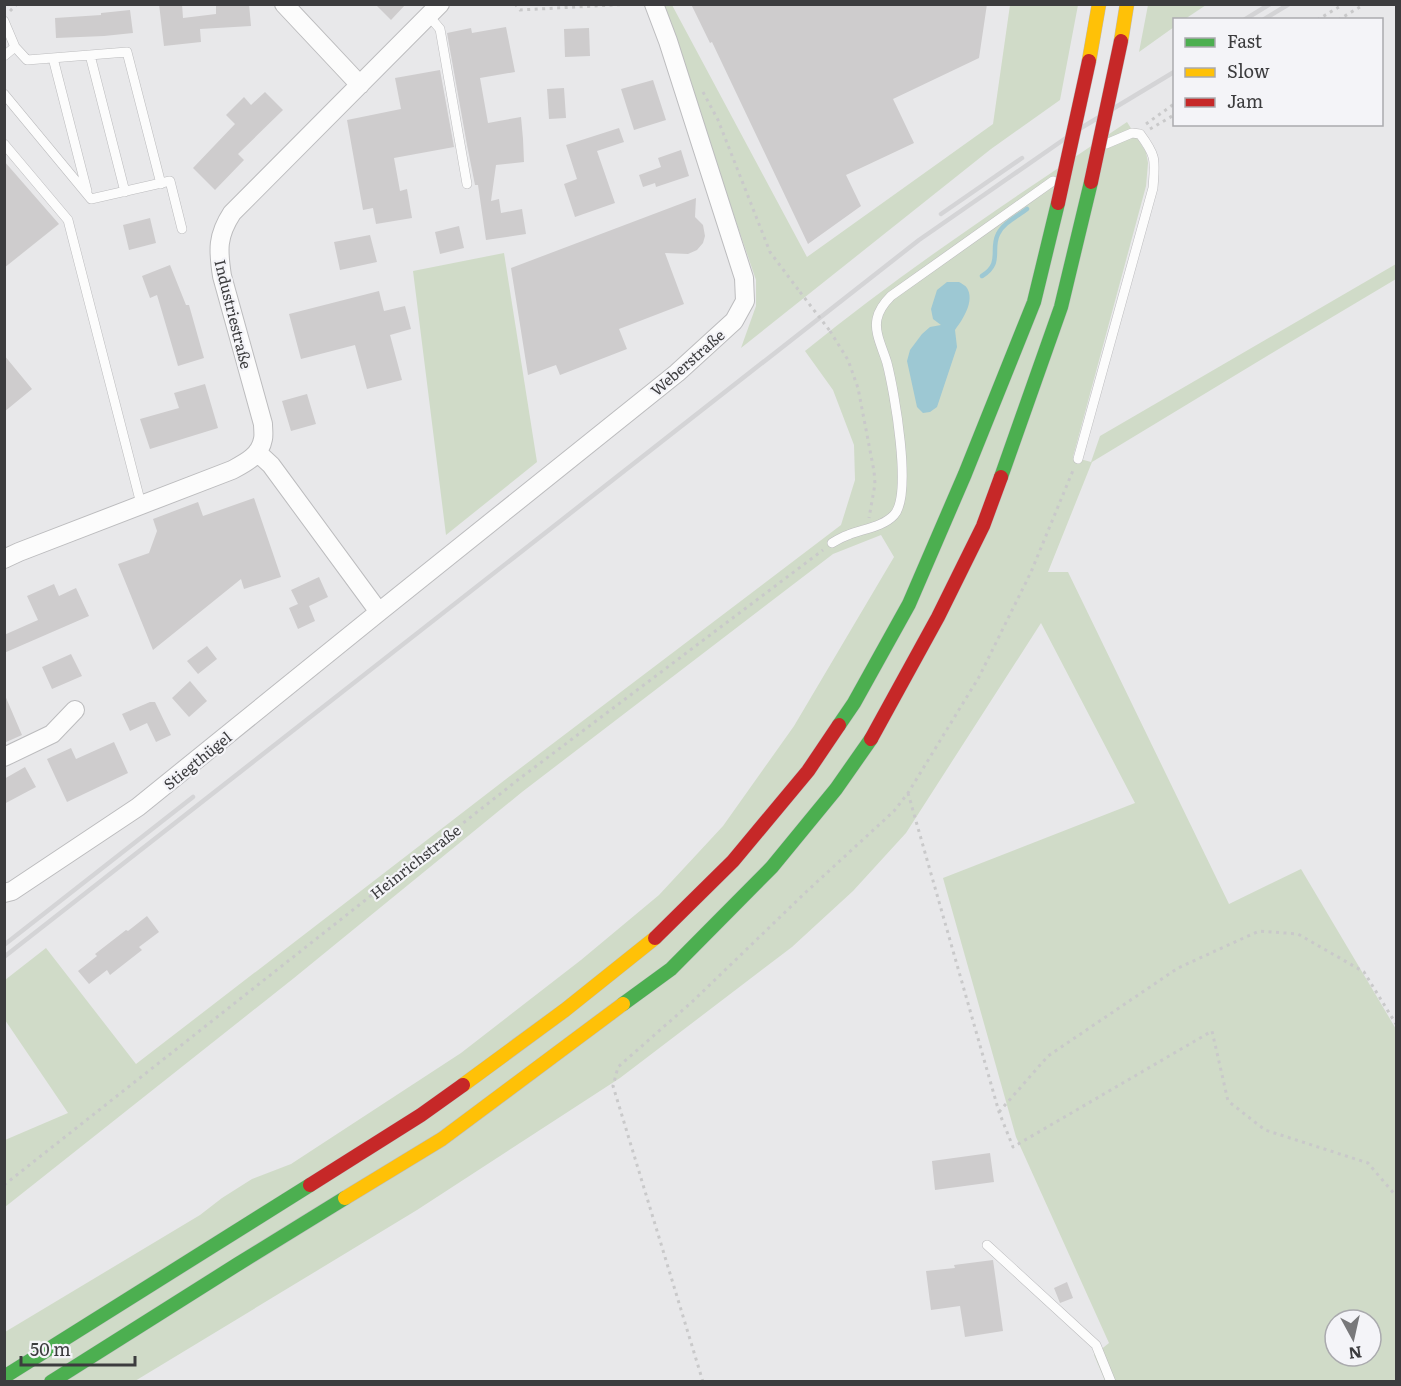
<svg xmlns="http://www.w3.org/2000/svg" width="1401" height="1386" viewBox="0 0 1401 1386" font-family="Literata,serif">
	<rect width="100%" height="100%" fill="#e8e8ea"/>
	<path fill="#d0dbc8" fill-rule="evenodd" d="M662,5h10l135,252 186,-133 17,-119h68l-18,95 -69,49 -250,199 15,-42v-26z
		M1148,5v-1l58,1 -21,14 -11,1v7l-35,25z
		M1127,122l19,30 2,11 -2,23 -73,271 18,5 9,-26 296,-172v15l-109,65 -195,118 -44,110h20l161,332 72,-35 95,160v352h-291l-11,-26 15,-12 -93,-206 -73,-259 192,-75 -94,-180 -135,210 -53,58 -61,56 -172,131 -203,132 -282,171h-130v-49l195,-117 22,-17 30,-19 39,-15 170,-111 120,-93 78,-65 64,-69 71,-100 100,-169 -13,-22 -48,19 -311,238 -228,186 -289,229v-67l63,-27 -63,-93v-40l41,-32 90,116 378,-291 327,-248 14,-45 -1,-35 -21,-55 -28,-39c102,-83 213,-156 322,-229zM1335,1320h36v36h-36z
		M504,253l33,209 -91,73 -33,-264z"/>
	<path fill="#9dc8d3" d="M947,282h12c3,2 6,3 8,6 8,13 -4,31 -12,42l2,17 -20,60 -7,5 -7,1 -6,-6 -10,-46 3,-11 12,-16 8,-7 11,-2 -8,-6 -2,-10 6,-19z"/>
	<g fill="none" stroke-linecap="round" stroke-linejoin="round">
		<path stroke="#9dc8d3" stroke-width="4.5" d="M982,276c21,-13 8,-26 16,-42 5,-11 20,-18 29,-25"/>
	</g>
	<path fill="#cecccd" d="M159,4h23l1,14 33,-4v-10h33l2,22 -51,3 1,13 -37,4z
		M375,4h31l-15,16z
		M691,4h296l-8,54 -86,41 21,44 -68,32 15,31 -53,38 -96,-202 -2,1z
		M130,10l3,23 -29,3 -48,2 -1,-20 46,-3v-2z
		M506,27l9,45 -35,6 8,45 33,-6 2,22 1,23 -28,3 -5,36 8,-2 2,14 21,-4 4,25 -40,6 -8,-55h-3l-8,-40 -20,-112 24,-5 1,5z
		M589,28l1,28 -25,1 -1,-28z
		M440,70l14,77 -60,11 6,33 7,-2 5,29 -36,6 -3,-16 -10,2 -16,-90 54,-11 -6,-31z
		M653,80l13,40 -32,10 -13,-41z
		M564,88l2,30 -17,1 -2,-30z
		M265,92l18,18 -45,44 6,6 -29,30 -22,-22 42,-44 -9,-9 18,-18 7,8z
		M619,128l5,14 -27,9 18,52 -40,14 -11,-33 13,-5 -11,-34z
		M681,150l8,26 -33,11 -1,-4 -12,4 -4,-12 22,-8 -3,-9z
		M4,161l55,63 -55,44z
		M696,198l-1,19 8,8 2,11 -2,7 -6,7 -9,4 -23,-1 19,51 -65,25 8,20 -67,26 -4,-10 -28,10 -17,-107z
		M150,218l6,25 -27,7 -6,-25z
		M459,226l5,22 -24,6 -5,-22z
		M370,235l7,27 -37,8 -6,-28z
		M170,265l16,40h3l15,53 -26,8 -21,-71 -7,3 -8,-22z
		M379,291l5,20 21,-5 6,23 -21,6 12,45 -35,9 -12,-44 -54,14 -12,-45z
		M4,355l28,34 -28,23z
		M205,384l13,44 -68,21 -10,-30 39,-11 -5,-15z
		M307,394l9,30 -25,7 -9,-30z
		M254,498l27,79 -37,12 -3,-10 -88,71 -35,-86 31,-11 8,-22 -4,-12 45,-17 5,14z
		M319,577l9,20 -19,9 6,15 -17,8 -9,-21 9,-4 -7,-14z
		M54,584l5,12 17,-8 13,28 -85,37v-18l34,-15 -11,-24z
		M207,646l10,13 -19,15 -11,-13z
		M71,654l11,22 -30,13 -10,-22z
		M190,681l17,20 -18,16 -17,-19z
		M4,693l18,42 -18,8z
		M150,702h5l16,33 -15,7 -9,-19 -17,8 -8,-17z
		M114,742l14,31 -61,29 -20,-43 24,-11 5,11z
		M25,767l11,20 -32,17v-25z
		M147,916l12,16 -20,15 3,3 -32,25 -3,-5 -18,14 -11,-13 19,-15 -2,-2 31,-24 2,1z
		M990,1153l4,29 -59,8 -3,-29z
		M993,1260l10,71 -38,6 -5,-31 -29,4 -5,-39 29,-3 -1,-3z
		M1067,1282l6,16 -13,5 -6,-15z"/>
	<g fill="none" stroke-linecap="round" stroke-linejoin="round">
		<defs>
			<path id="lane" d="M429,16l11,13 27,155
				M4,21l11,26 -11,9
				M15,47l12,13 100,-8 34,132
				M90,55l35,137
				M53,58l34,133
				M4,94l87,105 79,-18 12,48
				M4,144l64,76 73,284
				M1078,459l75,-271c2,-28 4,-31 -13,-54l-8,-1 -26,11
				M832,543c5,-3 10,-6 16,-8 14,-6 35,-8 46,-20 19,-20 0,-125 -7,-152 -4,-14 -13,-30 -10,-44 2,-10 8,-17 14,-23l162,-115
				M987,1245l109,100 15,37"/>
			<path id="street" d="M284,4l76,81
				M257,452l14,13 108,147
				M4,559l15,-7 213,-82c13,-7 28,-14 31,-31 1,-4 0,-10 0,-15l-41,-148c-4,-26 -5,-40 10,-63l208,-209
				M4,757l48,-23 23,-24
				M4,893l8,-2 126,-84 241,-195 298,-239 57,-52 11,-20 -1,-23 -76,-237 -14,-37"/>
			<path id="fast" d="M1001,477l60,-170 30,-125
				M839,725l15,-22 55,-99 56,-130 69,-172 24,-99
				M623,1004l48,-35 101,-102 64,-78 35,-50
				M4,1377l306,-192
				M51,1382l187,-118 107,-66"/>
			<path id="slow" d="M1121,41l6,-37
				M1089,61l10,-57
				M463,1085l102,-75 90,-72
				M345,1198l97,-59 181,-135"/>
			<path id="jam" d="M871,739l67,-122 45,-91 18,-49
				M655,938l78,-77 75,-90 31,-46
				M310,1185l111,-70 42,-30"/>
		</defs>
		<use href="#lane" stroke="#bcbcbe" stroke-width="10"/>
		<use href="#street" stroke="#bcbcbe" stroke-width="20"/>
		<use href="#fast" stroke="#bcbcbe" stroke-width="15"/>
		<use href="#slow" stroke="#bcbcbe" stroke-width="15"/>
		<use href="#jam" stroke="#bcbcbe" stroke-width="15"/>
		<path stroke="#c9c9ca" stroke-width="3" stroke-dasharray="3 4.5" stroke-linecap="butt" d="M515,4l5,6 112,-6
			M10,11l7,-7
			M1317,20l27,-16
			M1338,20l27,-16
			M703,92l15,28 52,132 30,40
			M1146,124l28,-20
			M1150,129l24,-14
			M830,331l18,29 10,28 16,83 1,13 -6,34
			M908,793l91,319 14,35 199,-116 16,70 37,29 103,33 28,33
			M999,1112l49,-56 130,-88 81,-37 39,3 66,38 32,52
			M4,1185l515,-406 304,-229
			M703,1382l-90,-296 5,-19 75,-66 113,-109 88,-81 14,-18 71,-116 52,-105 43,-104"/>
		<use href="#lane" stroke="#fcfcfc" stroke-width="9"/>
		<use href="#street" stroke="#fcfcfc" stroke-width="18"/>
		<use href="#fast" stroke="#4caf50" stroke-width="14"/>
		<use href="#slow" stroke="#ffc107" stroke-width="14"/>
		<use href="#jam" stroke="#c62828" stroke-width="14"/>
		<path stroke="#d4d4d6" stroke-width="4.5" d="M1244,20l26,-16
			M1263,20l26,-16
			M941,214l81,-56
			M4,945l189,-148
			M4,957l915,-717 157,-109 98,-59"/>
		<defs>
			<path id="jam-bridge" d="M1091,182l30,-141
				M1058,203l31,-142"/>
		</defs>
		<use href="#jam-bridge" stroke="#bcbcbe" stroke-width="15" stroke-linecap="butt"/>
		<path stroke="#c9c9ca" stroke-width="3" stroke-dasharray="3 4.5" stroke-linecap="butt" d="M800,292l30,39"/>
		<use href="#jam-bridge" stroke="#c62828" stroke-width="14"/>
	</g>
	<g text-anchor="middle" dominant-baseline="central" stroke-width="4.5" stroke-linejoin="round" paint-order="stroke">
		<g font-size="15" fill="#3c3c3e" stroke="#f4f4f8">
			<text transform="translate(234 314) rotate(76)">Industriestraße</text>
			<text transform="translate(687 362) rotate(-41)">Weberstraße</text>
			<text transform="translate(197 760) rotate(-39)">Stiegthügel</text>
			<text transform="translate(415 861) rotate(-38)">Heinrichstraße</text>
		</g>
	</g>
	<rect width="1401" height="1386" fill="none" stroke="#3c3c3e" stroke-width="12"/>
	<rect x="1173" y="18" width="210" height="108" fill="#f4f4f8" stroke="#aaaaae" stroke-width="1.5"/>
	<rect x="1185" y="38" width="30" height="9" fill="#4caf50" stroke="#aaaaae" stroke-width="1.5"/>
	<text x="1227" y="48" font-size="18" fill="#3c3c3e">Fast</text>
	<rect x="1185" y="68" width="30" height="9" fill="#ffc107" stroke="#aaaaae" stroke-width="1.5"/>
	<text x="1227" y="78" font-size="18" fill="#3c3c3e">Slow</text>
	<rect x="1185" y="98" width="30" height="9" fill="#c62828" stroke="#aaaaae" stroke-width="1.5"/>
	<text x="1227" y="108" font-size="18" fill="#3c3c3e">Jam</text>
	<g transform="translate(1353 1338) rotate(172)"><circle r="28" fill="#f4f4f8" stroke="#aaaaae" stroke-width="1.5"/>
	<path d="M0-4.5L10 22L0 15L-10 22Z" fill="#78787a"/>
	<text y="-9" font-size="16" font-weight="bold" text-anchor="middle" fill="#3c3c3e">N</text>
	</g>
	<path d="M21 1356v9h114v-9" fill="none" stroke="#3c3c3e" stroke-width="3"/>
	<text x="30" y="1356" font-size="18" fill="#3c3c3e" stroke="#f4f4f8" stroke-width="4.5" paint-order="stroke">50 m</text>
</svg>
